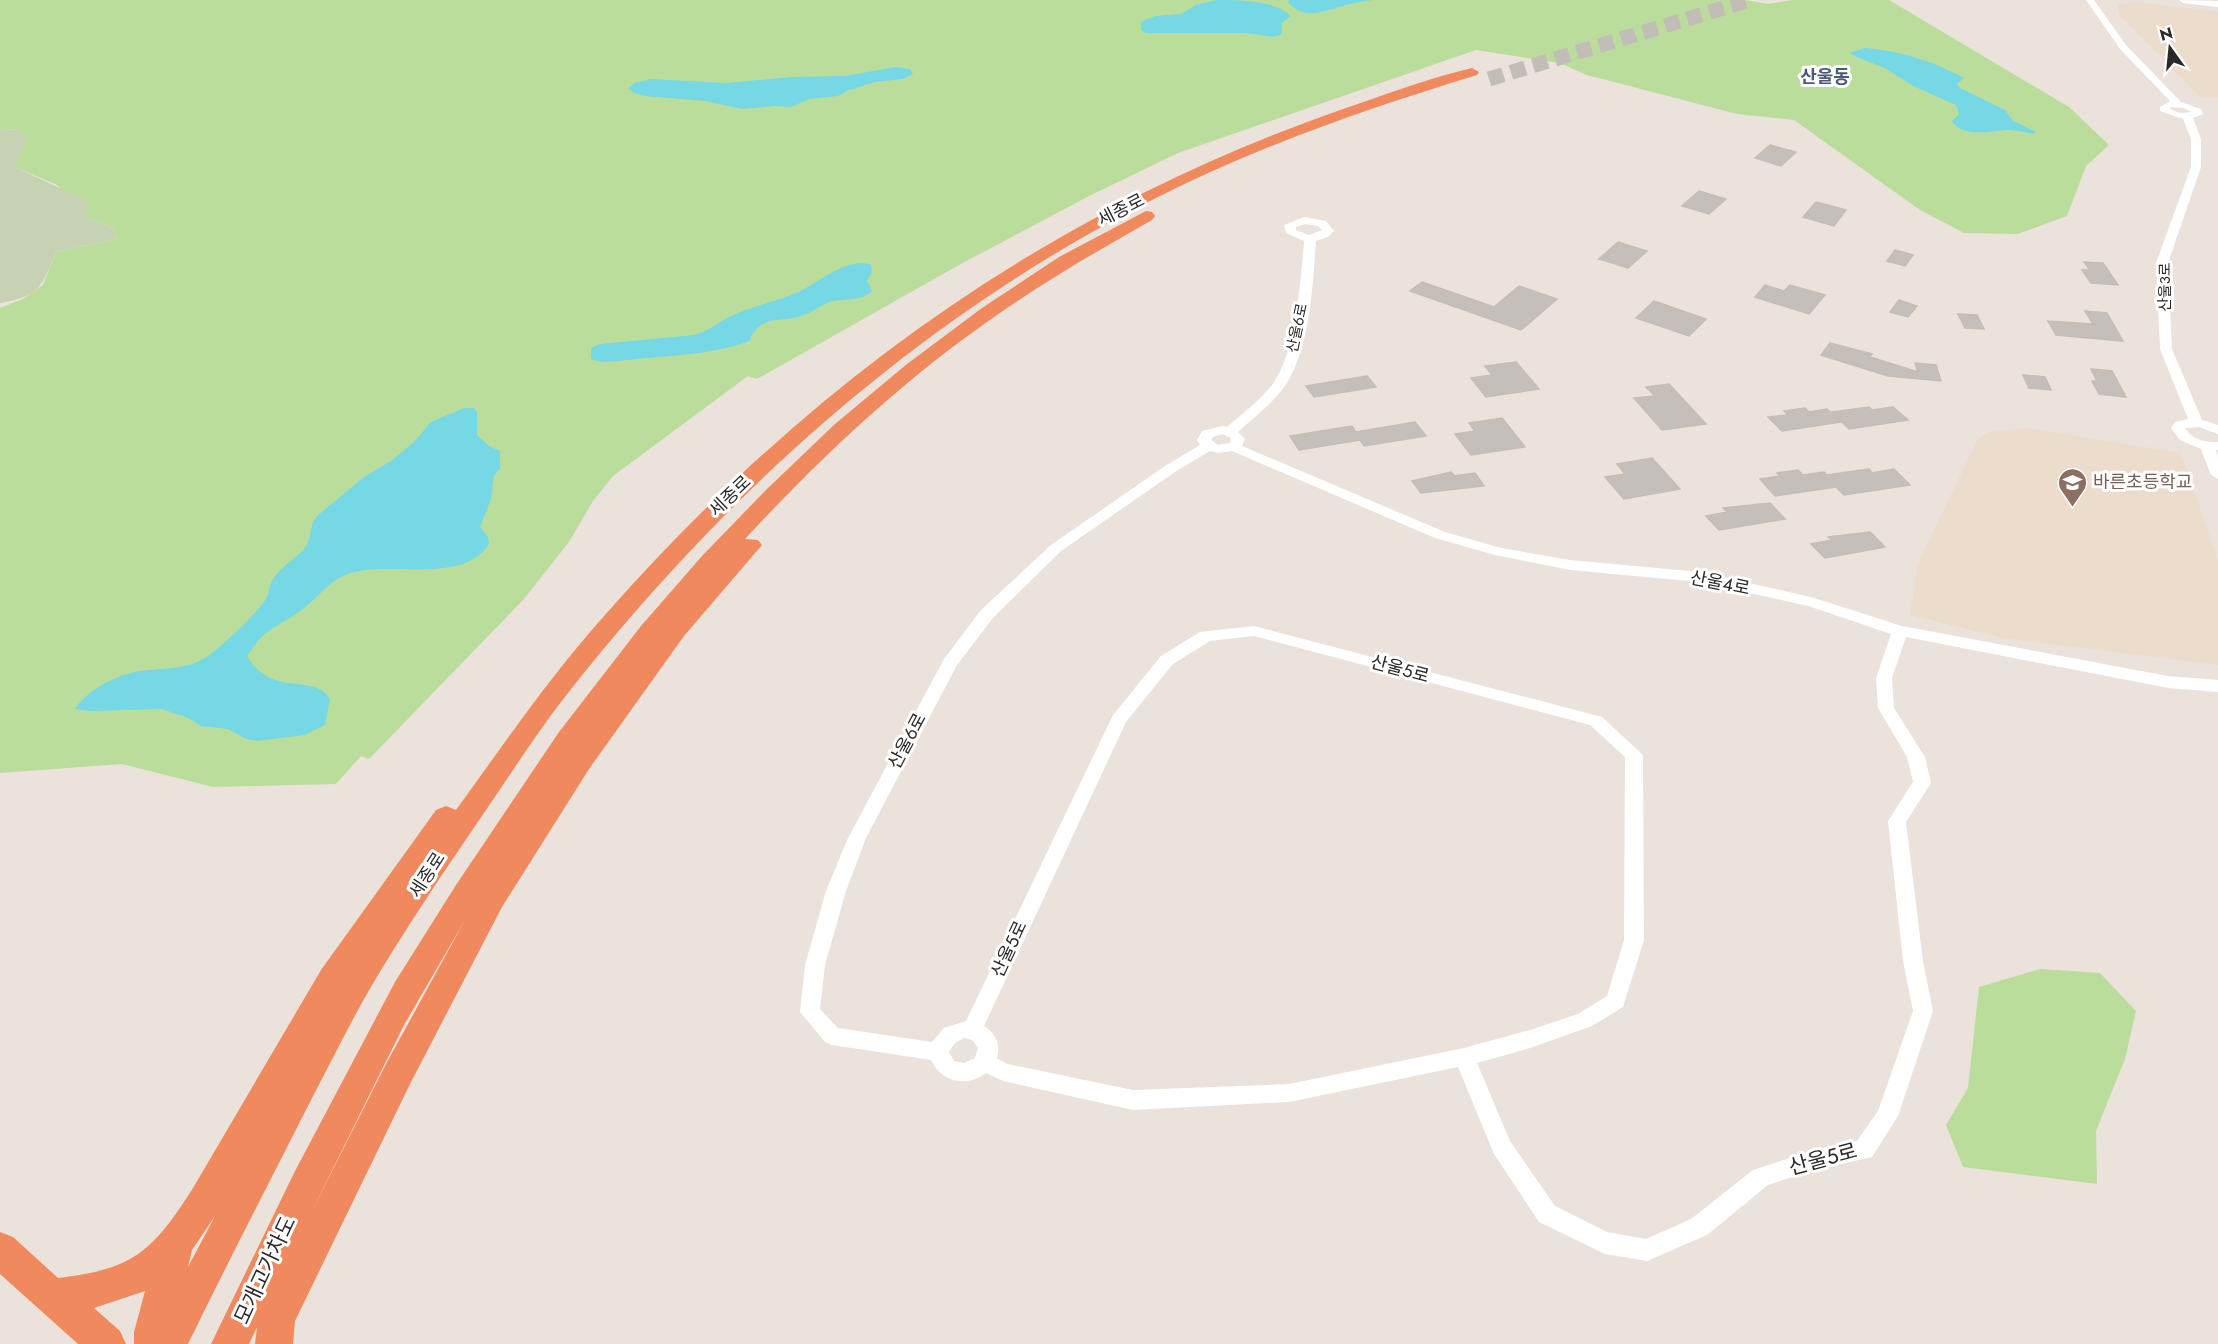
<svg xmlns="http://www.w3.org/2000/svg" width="2218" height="1344" viewBox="0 0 2218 1344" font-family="Jost,'Noto Sans KR',sans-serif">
	<rect width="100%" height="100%" fill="#eae2db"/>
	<path fill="#ebdccc" d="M2135,2l83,10v86l-18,-1 -81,-83 -1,-9z
		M2028,428l153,25 37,108v104l-215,-27 -93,-23 8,-52 60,-124 11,-7z"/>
	<path fill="#bbdd9c" d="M0,0h1746l22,4 24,-4h97l180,107 40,38 -23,21 -19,50 -49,18 -54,-1 -44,-23 -126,-90 -57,-6 -150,-39 -28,-12 -83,-13 -298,103 -87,42 -132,70 -202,114 -9,-3 -135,100 -20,25 -24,41 -46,58 -154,159 -8,-3 -25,28 -123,3 -91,-23 -122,9v-465l23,-9 20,-14 13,-33 61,-13 -3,-10 -27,-12 -30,-32 -42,-18 4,-37 -19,-1z
		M2040,969l60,4 36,38 -11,48 -29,72 1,53 -134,-17 -17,-42 22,-37 11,-101z"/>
	<path fill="#c7d2b4" d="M0,129l19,1 9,8 -13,29 72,34v16l27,12 3,10 -61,13c-15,35 -15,44 -56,51z"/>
	<path fill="#76d7e5" d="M1216,0c24,0 58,0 75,16l-9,7v11l-9,3 -27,-4h-100l-5,-3v-8l14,-6 26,-2 15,-9z
		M1289,0h84c-8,1 -16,2 -23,4 -22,5 -44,19 -62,-2z
		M1864,48c34,2 71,14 100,30l-7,6 3,4 45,22 7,10 24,12 -3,2c-7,-2 -15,-3 -23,-4 -17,0 -48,9 -58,-9l7,-7 -3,-9 -43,-19 -28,-18 -31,-12 -4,-3z
		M896,67l14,2 3,5 -10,5 -28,3 -28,9 -9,5 -29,3 -18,8 -17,-1 -32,3 -37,-8 -60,-5 -11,-3 -6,-5 7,-5 16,-4 75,4 65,-6 54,-1z
		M861,263l9,1c3,7 2,10 -3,16l5,11c-12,11 -24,7 -39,10 -10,2 -19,11 -29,14 -23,9 -42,-3 -55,26 -40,15 -80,14 -121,19 -14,1 -24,4 -37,-1v-11l9,-4 94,-9c14,-4 24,-12 37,-19 21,-10 45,-14 67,-24 22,-10 38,-27 63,-29z
		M464,408h10l3,4v23l12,11 11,5v18l-6,6 -3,24 -11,28 8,10 1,7c-25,40 -96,18 -135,28 -22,5 -34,24 -51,37 -14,11 -34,19 -45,32 -4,5 -7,10 -11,15 25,43 66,16 83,43l-5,26 -21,10 -47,6 -11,-2 -18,-10 -27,-3 -13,-8 -26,-9 -72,2 -15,-2c12,-19 43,-35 65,-38 21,-3 45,-1 63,-12 15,-8 54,-46 63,-60 3,-6 3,-12 6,-18 7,-13 22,-21 32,-32 9,-11 4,-22 13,-33l47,-39 27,-16 24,-20 16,-19z"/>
	<path fill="#c5bfbb" stroke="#c5bdb5" stroke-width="1.5" d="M1770,145l26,7 -15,14 -26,-8z
		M1699,191l27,8 -17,15 -27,-8z
		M1816,202l30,8 -12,16 -31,-9z
		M1618,242l29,9 -19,17 -29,-9z
		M1895,250l18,5 -8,11 -18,-5z
		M2084,262l19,1 15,22 -27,-2 -9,-13h8z
		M1422,282l72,25 25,-21 38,13 -36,31 -111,-39z
		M1765,285l19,6 6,-6 35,10 -16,19 -54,-17z
		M1899,300l18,6 -9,11 -18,-5z
		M1654,301l52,18 -17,17 -53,-18z
		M2085,311l22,2 16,28 -67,-6 -8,-14 45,3z
		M1958,314l19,1 7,14 -19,-1z
		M1830,343l42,11 -2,3 48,15 -3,-9 21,2 5,16 -53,-5 -67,-21z
		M1516,362l23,27 -53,8 -15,-19 21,-3 -7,-9z
		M2091,369l21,2 14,26 -27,-3 -7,-13h5z
		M2023,375l22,2 6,13 -22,-2z
		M1367,376l9,11 -62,10 -8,-11z
		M1669,384l37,40 -44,6 -28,-32 21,-2 -9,-9z
		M1869,407l3,3 21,-3 15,13 -59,9 -17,-17z
		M1805,408l4,4 18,-3 14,13 -59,9 -14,-14 20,-2 -4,-4z
		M1502,418l23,29 -54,8 -16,-21 20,-3 -6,-8z
		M1415,422l11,14 -62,10 -4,-6 -61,10 -9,-14 62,-10 4,6z
		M1652,458l28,31 -56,10 -19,-22 20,-3 -8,-10z
		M1869,469l3,4 22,-4 16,16 -66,10 -8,-8 -61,9 -15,-17 20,-3 -3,-3 21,-3 5,5 21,-3 3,3z
		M1451,472l4,4 20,-3 9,13 -63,7 -9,-12z
		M1770,503l15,16 -66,11 -13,-14 21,-4 -4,-4z
		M1870,532l15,15 -60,11 -14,-14 21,-4 -4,-3z"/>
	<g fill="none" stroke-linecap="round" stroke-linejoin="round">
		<path stroke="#c3bdb7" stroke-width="15" stroke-dasharray="15 8" stroke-linecap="butt" d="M1489,79l261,-79"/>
		<path fill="#fff" fill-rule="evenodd" d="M2086,0h8l32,45 55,57 20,7 2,5 -10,4 8,21v28l-33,96 4,86 30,71 16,5v9l-19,-7 -14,1c8,12 19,14 33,14v8h-2l2,7v22l-7,-4 -10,-26 -21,-9 -9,-12 4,-6 13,-3 -28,-70 -4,-86 35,-96v-28l-8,-20 -23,-8v-4l10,-6 -50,-52zM2171,107l12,1 9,4 -12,1 -10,-4z
			M2179,0l39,1v6l-35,-4z
			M1304,217l22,4 8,10 -6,6 -12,4c-3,43 -6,108 -31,145 -13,18 -31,31 -47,46l7,7 -3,7 203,86 56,16 69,12 130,12 111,25 91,29 266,50 50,4v12l-50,-4 -262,-51 -14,41 2,30 31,49 6,26 -25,39 17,139 10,50 -35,105 -26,41 -58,13 -46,15 -61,50 -60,26 -42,-7 -66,-32 -45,-68 -36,-87 -169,35 -156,8 -130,-29 -17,-8c-19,15 -45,9 -55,-13l-99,-15 -7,-3 -25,-30 5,-47 21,-74 22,-53 96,-179 37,-49 70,-65 114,-79 35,-21 -3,-5 5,-9 21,-5 4,1c15,-13 32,-26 45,-42 23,-31 27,-92 31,-131l1,-13 -18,-8 -2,-8zM1305,224l13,2 4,4 -13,5 -13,-5v-3zM1222,434l9,4 -1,5 -12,2 -7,-5 2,-3zM1210,451l8,2 14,-2 203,87 60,17 75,15 130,12 108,24 83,28 -15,44 2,30 29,49 6,25 -25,39 15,140 10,50 -35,100 -21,30 -43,9 -61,20 -62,49 -45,20 -39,-7 -52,-26 -45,-65 -33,-78 53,-15 62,-22 31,-19 21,-67 -1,-185 -41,-38 -348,-91 -54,6 -39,24 -48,59 -147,306 -22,7 -12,14 -94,-14 -18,-19 5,-44 21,-74 20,-53 91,-173 36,-47 68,-67 114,-79zM1254,636l336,89 35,32 -1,183 -17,56 -29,18 -48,16 -66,18 -175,36 -156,6 -126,-26 -10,-6c4,-14 -1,-24 -13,-32l142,-304 47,-58 37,-23zM964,1038l8,2 6,8 -3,10 -11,5 -10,-2 -5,-9 6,-9z"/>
		<path fill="#f1895f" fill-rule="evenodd" d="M1472,68l7,4 -2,3c-111,34 -221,72 -325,125 -233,118 -431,296 -591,502 -27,35 -50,72 -75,108 -41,60 -81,119 -118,182 -20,35 -38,72 -57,108 -41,81 -83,162 -123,244h-54v-12l11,-41 -51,17 26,23 6,13h-48l-78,-70v-42l13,5 45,41c76,-9 94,-26 135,-90l128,-218 115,-160 10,-4 10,4c48,-66 94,-134 149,-195 207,-235 447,-406 744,-508 40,-14 81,-29 123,-39zM215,1216l-27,51 4,-17z
			M1146,211l6,1 3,4 -3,4c-53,30 -105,60 -155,95 -93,64 -176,142 -252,224l13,1 4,5 -78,91 -95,133 -87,138 -92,177 -115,237 -2,23h-38l2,-17 -8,17h-38l83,-171 101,-191 61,-97 103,-153 82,-106 61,-70 65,-67 68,-65 72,-60 75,-56 77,-51zM465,920l-79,144 -75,149 93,-188z"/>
	</g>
	<defs>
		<symbol id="school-pin" viewBox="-11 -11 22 30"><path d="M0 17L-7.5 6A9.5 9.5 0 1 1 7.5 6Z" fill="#8d6e63" stroke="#fff"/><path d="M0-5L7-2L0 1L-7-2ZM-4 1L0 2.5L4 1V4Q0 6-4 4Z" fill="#fff"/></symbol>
	</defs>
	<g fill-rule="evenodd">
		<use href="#school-pin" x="2056" y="466" width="33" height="45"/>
	</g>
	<g text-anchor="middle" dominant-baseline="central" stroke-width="6" stroke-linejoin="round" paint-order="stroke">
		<g font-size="15" fill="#292929" stroke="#fff">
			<text transform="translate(2165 287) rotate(-90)">산울3로</text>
			<text transform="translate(1297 328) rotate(-78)">산울6로</text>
		</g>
		<g font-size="18" font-weight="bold" fill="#4d5a76" stroke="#fff">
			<text x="1825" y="77">산울동</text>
		</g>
		<g font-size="18" fill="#292929" stroke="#fff">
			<text transform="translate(1121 210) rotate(-27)">세종로</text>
			<text transform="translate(730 496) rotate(-44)">세종로</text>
			<text transform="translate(1720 583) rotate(11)">산울4로</text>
			<text transform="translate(1400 669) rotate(15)">산울5로</text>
			<text transform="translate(907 741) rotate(-62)">산울6로</text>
			<text transform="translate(427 875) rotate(-57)">세종로</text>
			<text transform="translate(1009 949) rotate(-65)">산울5로</text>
		</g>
		<g font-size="18" fill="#785e54" stroke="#fff" text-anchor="start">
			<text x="2093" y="482">바른초등학교</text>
		</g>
		<g font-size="21" fill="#292929" stroke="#fff">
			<text transform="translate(1823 1159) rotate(-15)">산울5로</text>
			<text transform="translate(265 1270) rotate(-65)">모개고가차도</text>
		</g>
	</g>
	<g transform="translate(2170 48) rotate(345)" stroke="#ffffff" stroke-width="4.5" paint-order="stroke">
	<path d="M0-4.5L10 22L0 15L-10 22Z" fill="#292929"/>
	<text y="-9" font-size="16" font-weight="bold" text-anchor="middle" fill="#292929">N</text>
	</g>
</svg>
